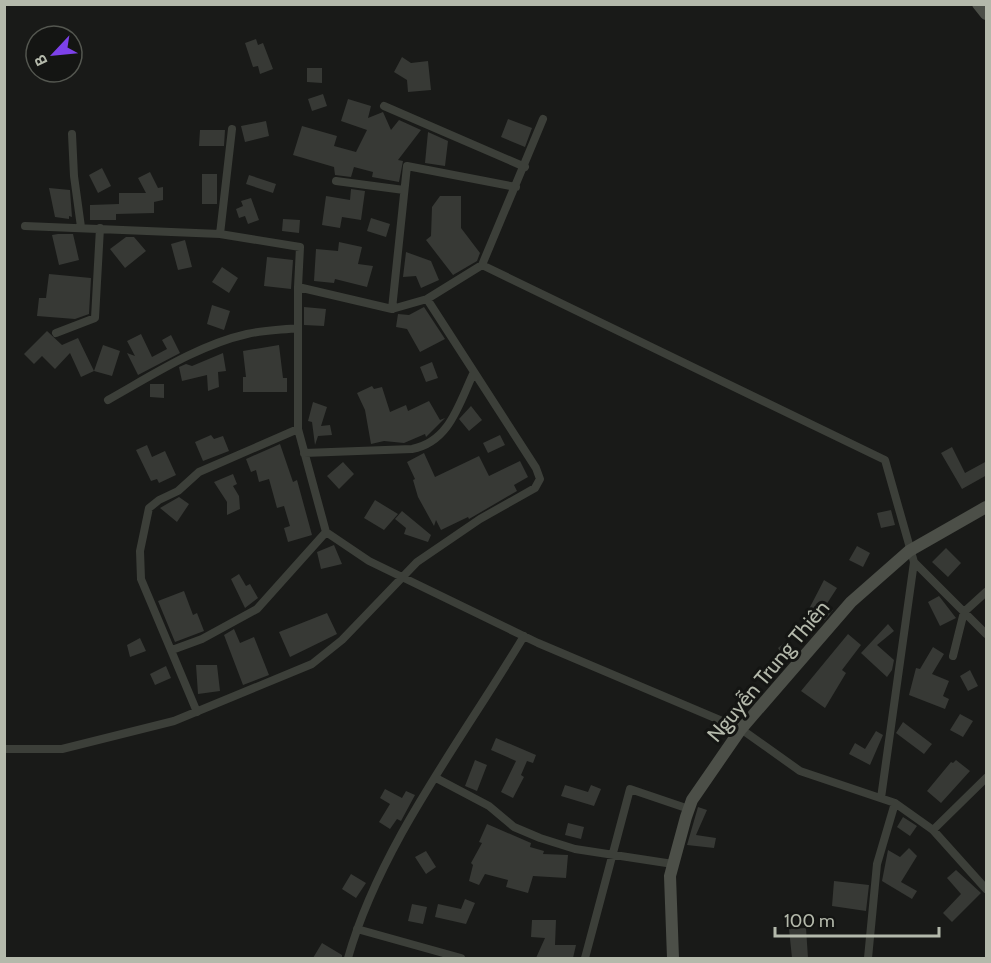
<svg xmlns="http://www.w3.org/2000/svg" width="991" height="963" viewBox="0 0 991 963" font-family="Cabin,sans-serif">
	<rect width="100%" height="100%" fill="#191a18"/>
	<path fill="#373935" d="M256,39l2,6 5,-2 10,26 -13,5 -2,-8 -5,1 -8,-24z
		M402,57l9,6 17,-2 3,29 -23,2 -1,-12 -13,-8z
		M307,68h15v15l-15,-1z
		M323,94l4,12 -15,5 -4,-12z
		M348,99l23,7 -3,12 15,-6 8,18 8,-10 22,10 -23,30 5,1 -4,21 -27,-5 1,-5 -19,-5 -3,10 -16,-2 -1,-8 -41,-12 9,-29 35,10 -3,10 22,6 11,-22 -26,-9z
		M508,119l24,9 -7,19 -24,-10z
		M266,121l3,15 -24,6 -4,-16z
		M200,130h25l-1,16h-25z
		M428,132l20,9 -3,25 -20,-3z
		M102,168l9,18 -13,7 -9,-18z
		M150,172l8,16 5,-1v13l-9,2v11l-38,1v6h-26v-15l29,-1v-11h27l-8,-15z
		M202,174h15v30h-15z
		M249,175l27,9 -3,9 -27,-9z
		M49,188l21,2 2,27 -3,-1v3l-14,-2z
		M351,189l14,2 -4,29 -19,-3 -2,11 -18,-3 4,-29 24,4z
		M440,196h21v32l19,25 -3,8 -24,14 -27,-35 5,-4 1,-29z
		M251,198l8,22 -11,4 -3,-8 -6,2 -3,-9 7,-3 -2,-5z
		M371,218l19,6 -4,13 -19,-6z
		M283,219l17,1 -1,13 -17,-2z
		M58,234h15l6,26 -20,5 -7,-30z
		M126,237h8l12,14 -21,17 -15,-19z
		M185,240l7,27 -14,3 -7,-26z
		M339,242l23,5 -4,17 15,2 -6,21 -32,-8 -1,4 -20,-2 2,-32 22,2z
		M406,252l25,9 8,19 -18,8 -5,-12 -13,1z
		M267,257l26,3 -2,29 -27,-3z
		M222,267l16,11 -9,15 -17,-11z
		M49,274l42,4 -2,36 -14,5 -38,-3 2,-18h7z
		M212,305l18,6 -6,19 -17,-6z
		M304,307l22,2 -2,17 -20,-1z
		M424,307l21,32 -25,13 -13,-23 -11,-2 2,-13 11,1z
		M47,331l15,14 16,-7 16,33 -13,6 -11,-24 -15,16 -13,-13 -8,8 -10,-10z
		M141,334l11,23 15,-8 -5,-9 9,-5 9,18 -42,22 -11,-22 8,3 -8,-15z
		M103,345l17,6 -8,25 -18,-5z
		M279,345l4,33h4v14h-44v-15h3l-3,-26z
		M223,353l3,18 -8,1 1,15 -11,4 -1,-16 -25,6 -3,-14 7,-3 6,2z
		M432,362l6,16 -12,4 -6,-15z
		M150,384h14v14l-14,-1z
		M372,386l2,3 8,-2 8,25 16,-7 2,6 21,-10 11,19 5,-2 -19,19 -1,-3 -21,9 -20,-2 -13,3 -6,-34 -8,-17z
		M313,402l14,5 -6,19 9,-1 2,10 -14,1 -3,9 -3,-23 -4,-1z
		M471,406l11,14 -13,11 -10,-12z
		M211,435l3,4 9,-3 6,15 -26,10 -8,-19z
		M500,435l5,10 -17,8 -5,-10z
		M280,444l13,38 4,-2 15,55 -24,7 -4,-14 6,-2 -6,-20 -7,2 -8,-29 -10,3 -3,-12 -5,2 -5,-13z
		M147,445l5,12 13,-6 11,24 -17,8 -2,-4 -6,2 -15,-31z
		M952,447l13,26 22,-12v14l-25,14 -21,-36z
		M424,453l11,24 44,-21 10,20 31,-15 8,16 -14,8 3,6 -48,28 -1,-2 -27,13 -5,-10 -2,6 -16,-29 -5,-17 2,-1 -8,-17z
		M343,462l11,12 -15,15 -12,-13z
		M233,474l4,10 -4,2 6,10 1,13 -13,6v-13l-13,-20z
		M179,497l10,7 -12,18 -17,-14z
		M375,500l23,14 -14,16 -20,-12z
		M891,510l4,15 -14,3 -4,-15z
		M402,511l29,24 -3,7 -24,-8 2,-6 -11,-9z
		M334,545l8,19 -21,5 -4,-17z
		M857,546l13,7 -7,14 -14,-7z
		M946,548l15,15 -13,14 -16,-15z
		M239,574l7,12 4,-2 8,14 -13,10 -14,-29z
		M824,580l13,8 -11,17 7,5 -8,10 -16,-11z
		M184,591l9,24 4,-2 7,18 -29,11 -17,-41z
		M939,596l17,22 -16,8 -12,-24z
		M327,613l10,21 -47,23 -11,-25z
		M888,624l6,7 -17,14 17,15 -2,10 -5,7 -26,-24z
		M234,629l6,14 14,-6 15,38 -26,10 -19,-50z
		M848,634l13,11 -19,25 4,3 -21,35 -24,-17z
		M140,638l6,13 -16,6 -3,-12z
		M788,640l9,12 -9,10 -10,-14z
		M933,647l11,7 -12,20 17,7 -6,15 6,3 -4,10 -36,-14 7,-27 4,1z
		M196,665h21l3,26 -22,3z
		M166,666l5,12 -16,7 -5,-11z
		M970,670l8,16 -10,5 -8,-15z
		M960,714l13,7 -10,16 -13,-7z
		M903,722l29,22 -8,10 -28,-21z
		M876,731l7,4 -13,30 -21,-11 6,-11 10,6z
		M496,738l40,17 -3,8 -6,-2 -6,14 3,2 -11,21 -12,-6 15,-31 -25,-11z
		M475,760l12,5 -10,26 -12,-5z
		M956,760l14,11 -29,32 -14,-12 24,-29 2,1z
		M565,785l23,7 3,-7 10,4 -7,17 -33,-10z
		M385,789l17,9 4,-7 9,4 -14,26 -4,-2 -7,10 -11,-7 11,-18 -10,-6z
		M698,807l9,3 -11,25 20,3 -2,10 -27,-3z
		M903,817l14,9 -7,10 -13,-9z
		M568,823l16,4 -3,12 -16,-4z
		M487,824l44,19 -1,4 14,4 -1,3 25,1 -2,23 -33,-2 -5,17 -22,-6 2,-7 -23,-6 -6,11 -10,-4 4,-16 -2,-2 11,-20 -3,-1z
		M909,848l8,8 -16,26 16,9 -5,8 -30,-18 6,-31 12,7z
		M426,851l10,16 -10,7 -11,-17z
		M956,870l25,23 -29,29 -9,-9 18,-19 -14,-16z
		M351,874l15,9 -10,15 -14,-9z
		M834,881l35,4 -3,26 -34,-5z
		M465,899l10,4 -9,21 -31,-7 3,-13 23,5z
		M412,904l15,3 -4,17 -15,-3z
		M532,920h24l-1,25h21l-3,13h-37l9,-20 -14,-1z
		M806,928l2,30h-16l-3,-29z
		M322,943l20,12v3h-29z"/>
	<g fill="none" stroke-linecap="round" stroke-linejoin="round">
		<path stroke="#3c3f39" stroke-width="8" d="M384,106l141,61
			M72,134l2,42 7,51
			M336,181l68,9
			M25,226l195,8 80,13 -2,40
			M220,234l12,-105
			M482,265l61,-146
			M392,309l15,-143 109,21
			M56,333l39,-15 5,-90
			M108,400c43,-24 90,-55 139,-66 17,-4 34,-4 51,-6
			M304,453l108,-4c38,-7 47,-46 62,-77
			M172,650l30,-11 55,-30 69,-77
			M953,656l11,-44 22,-20
			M197,712l-56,-133 -1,-28 9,-43 10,-8 19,-9 21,-19 99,-43
			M4,749h58l112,-28 138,-57 30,-24 75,-78 63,-43 55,-31 5,-9 -4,-11 -109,-169
			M436,778l53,28 25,21 26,11 35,11 98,15
			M881,798l33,-236 72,72
			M895,803l38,27 53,59
			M933,830l53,-52
			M357,929l104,29
			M348,958c32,-113 115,-220 176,-322
			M585,958l45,-169 59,20
			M868,958l9,-94 18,-61 -95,-32 -59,-42 -203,-86 -169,-82 -43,-29 -28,-103v-142l94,22 35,-10 55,-34 403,195 29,102"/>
		<path stroke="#4c4f48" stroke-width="12" d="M978,4l8,10
			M673,958l-3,-82 16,-59 6,-17 49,-71 110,-127 58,-51 77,-44"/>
	</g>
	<g text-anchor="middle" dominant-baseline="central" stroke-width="6" stroke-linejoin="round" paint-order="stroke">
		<g font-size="21" fill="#b4b9ab" stroke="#141513">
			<text transform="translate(768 671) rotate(-50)">Nguyễn Trung Thiên</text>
		</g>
	</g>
	<rect width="991" height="963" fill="none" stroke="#b4b9ab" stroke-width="12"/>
	<g transform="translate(54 54) rotate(244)"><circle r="28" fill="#141513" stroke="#545750" stroke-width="1.5"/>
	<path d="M0-4.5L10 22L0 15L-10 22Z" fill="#7d41ea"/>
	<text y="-9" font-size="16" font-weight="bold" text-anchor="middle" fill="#b4b9ab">B</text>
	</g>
	<path d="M775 927v9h164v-9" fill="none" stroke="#b4b9ab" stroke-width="3"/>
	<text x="784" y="927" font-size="18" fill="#b4b9ab" stroke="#141513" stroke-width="4.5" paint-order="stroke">100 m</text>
</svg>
